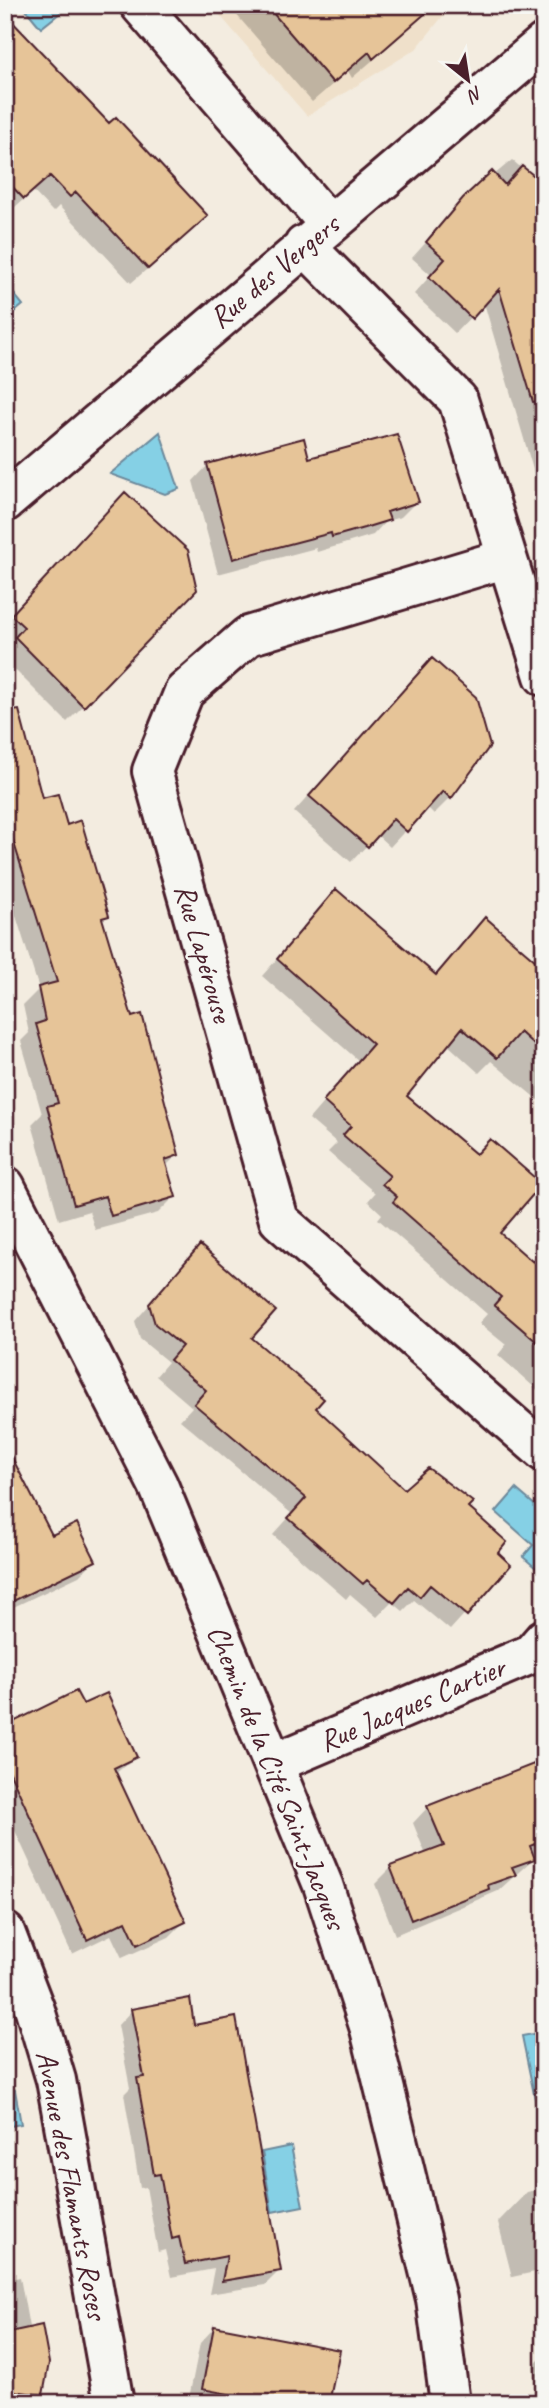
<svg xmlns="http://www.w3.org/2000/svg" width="549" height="2408" viewBox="0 0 549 2408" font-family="Caveat,sans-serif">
	<rect width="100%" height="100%" fill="#f3ece0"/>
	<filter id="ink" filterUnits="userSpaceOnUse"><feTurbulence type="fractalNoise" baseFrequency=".0143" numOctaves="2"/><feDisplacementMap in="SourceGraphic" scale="14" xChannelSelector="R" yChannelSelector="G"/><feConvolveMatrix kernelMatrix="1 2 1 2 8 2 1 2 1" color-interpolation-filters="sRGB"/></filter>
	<g filter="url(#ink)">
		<path fill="#efe0ca" d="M211,5h241l-36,44 -109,67z"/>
		<path fill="#85d0e5" stroke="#6d899b" stroke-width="2" d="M22,5h48l-29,23z
			M5,283l18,22 -18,15z
			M160,432l19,57 -14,5 -55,-20z
			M516,1489l28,24v49l-7,7 -14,-12 10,-12 -37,-33z
			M544,2032v71l-8,1 -14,-68z
			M15,2090l6,34 -16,3v-35z
			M291,2146l12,60 -31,6 -10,-60z"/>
		<path fill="#0003" d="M228,5h197l-4,10 -20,21 -49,42 -4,-7 -36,31z
			M5,16l185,216 -59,51 -72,-77 -6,6 -20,-21 -26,23 -2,-3z
			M512,160l32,27v320l-60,-204 -29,30 -41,-39 17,-19 -19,-17 52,-58z
			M308,460l109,41 -16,16 -15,4 -13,14 -56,17 -1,-4 -98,26 -25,-93 15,-16z
			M110,510l-27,196 -16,16 -62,-62v-12l4,-4 -4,-4v-18z
			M417,676l71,70 -38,52 -16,16 -7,-7 -37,40 -13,-12 -26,27 -57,-50z
			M5,719l36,81 25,27 41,88 -6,6 76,234 -12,12 9,30 -16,16 -63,17 -6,-19 -30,9 -27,-96 10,-10 -21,-73 8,-8 -6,-28 16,-16 -34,-108z
			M337,891l97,85 51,-57 59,50v136l-53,-44 -12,12 -32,-29 -43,52 93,137 47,40v123l-46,-41 8,-10 -27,-22 8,-9 -109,-95 4,-5 -14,-13 7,-8 -47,-41 9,-9 -28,-24 50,-58 -97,-85z
			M200,1248l50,90 63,70 91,84 61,15 30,46 14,12 -59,65 -36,-30 -11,11 -11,-9 -15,15 -27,-23 -4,5 -73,-64 19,-21 -112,-94 12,-13 -36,-31 12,-14 -28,-23 -5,-18z
			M5,1440l3,6 -3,2 46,90 43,23 -15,15 -74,35z
			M82,1707l53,50 -20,17 69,148 -15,15 -47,21 -11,-23 -39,19 -67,-145v-81z
			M544,1777v72l-13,5 2,5 -35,32 -103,44 -20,-51 16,-16 35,-13 -13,-32 15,-16z
			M132,2010l61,17 86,244 -14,14 -56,9 5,-25 -43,8 -6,-27 -7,2 -12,-65 -6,1 -16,-94 6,-6 -12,-63z
			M544,2155v115l-32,7 -14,-55 29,-30 14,-3 -5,-27z
			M5,2271h4l2,8 9,-2 21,117 -9,9h-27z
			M214,2328l114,75h-140l12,-60z
			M544,2355v48h-6l-5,-37z"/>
		<path fill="#e6c498" stroke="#4a1f2b" stroke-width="2" d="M266,5h169l-62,54 -4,-7 -36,31z
			M5,14l104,109 7,-6 92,99 -60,53 -72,-77 -6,5 -20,-21 -26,23 -19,-20z
			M522,166l22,18v217l-11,1 -34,-113 -27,30 -43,-42 16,-18 -19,-17 37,-44 29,-27 13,14z
			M397,434l22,68 -32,10 3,8 -26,8 -32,9 -1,-4 -98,26 -26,-95 97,-26 5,20z
			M125,492l63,58 9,40 -113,117 -69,-70 9,-10 -13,-12z
			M432,658l44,39 14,49 -39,53 -8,-8 -36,41 -14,-13 -25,28 -59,-51z
			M19,710l23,88 16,-4 9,31 14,-5 28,96 -7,2 30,99 10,-3 37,141 -14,5 11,37 -65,19 -6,-20 -31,9 -27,-99 11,-3 -22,-79 9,-3 -7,-34 19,-5 -44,-142 -8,2v-130z
			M336,889l100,86 49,-58 59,51v86l-24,-22 -23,26 -35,-30 -55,68 69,58 14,-15 52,45 -42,49 33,29 11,-13v99l-50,-43 7,-8 -108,-95 4,-5 -15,-13 8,-8 -47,-41 8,-9 -28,-25 50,-57 -96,-85z
			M200,1245l76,66 -24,27 72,61 -8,9 88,81 24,-21 45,34 -5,5 39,35 -9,11 13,12 -44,51 -37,-31 -10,12 -12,-10 -14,16 -27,-23 -4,4 -75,-66 18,-20 -112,-94 12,-14 -36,-30 12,-14 -27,-22 -6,-20z
			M5,1444l47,91 25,-12 19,38 -91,44z
			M76,1691l7,13 24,-11 30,64 -23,11 72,154 -49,23 -11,-24 -39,19 -82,-178v-36z
			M544,1760v80l-14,6 5,13 -23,8 4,8 -28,10 1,4 -78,31 -21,-54 54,-20 -17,-40z
			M190,1998l4,27 42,-8 45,254 -59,10 5,-25 -42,8 -6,-27 -7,2 -12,-65 -6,1 -17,-97 7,-1 -13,-68z
			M42,2325l7,38 -6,32 -38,-5v-57z
			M214,2326l126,24 -11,53h-91l1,-7 -37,-7z"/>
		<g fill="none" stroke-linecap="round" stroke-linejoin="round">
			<defs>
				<path id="minor" d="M140,5l189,219
					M304,245l154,155 86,276
					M5,502l539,-459
					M507,558l-259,78 -64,56 -32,79 127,449 265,232
					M5,1186l153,299 165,400 47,144 66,270 14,104
					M275,1763l256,-109 13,-15
					M5,1932l30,78 21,70 58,323"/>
			</defs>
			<use href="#minor" stroke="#4a1f2b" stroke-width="44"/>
			<use href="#minor" stroke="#f6f6f2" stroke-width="38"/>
		</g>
	</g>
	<g text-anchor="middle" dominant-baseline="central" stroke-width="5" stroke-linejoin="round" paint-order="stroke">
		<g font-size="30" fill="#4a1f2b" stroke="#f6f6f2">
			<text transform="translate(274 271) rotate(-40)">Rue des Vergers</text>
			<text transform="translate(204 953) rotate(74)">Rue Lapérouse</text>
			<text transform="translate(412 1704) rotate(-23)">Rue Jacques Cartier</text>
			<text transform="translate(277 1777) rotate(68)">Chemin de la Cité Saint-Jacques</text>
			<text transform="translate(72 2185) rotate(79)">Avenue des Flamants Roses</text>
		</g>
	</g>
	<rect width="549" height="2408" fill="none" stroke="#f6f6f2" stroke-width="28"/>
	<rect x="14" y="14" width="521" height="2380" fill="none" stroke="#4a1f2b" stroke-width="2.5" filter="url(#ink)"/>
	<g transform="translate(468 80) rotate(150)" stroke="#f6f6f2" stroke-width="5" paint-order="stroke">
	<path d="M0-5L12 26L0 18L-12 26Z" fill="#4a1f2b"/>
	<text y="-10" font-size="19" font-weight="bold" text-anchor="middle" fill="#4a1f2b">N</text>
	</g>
</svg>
